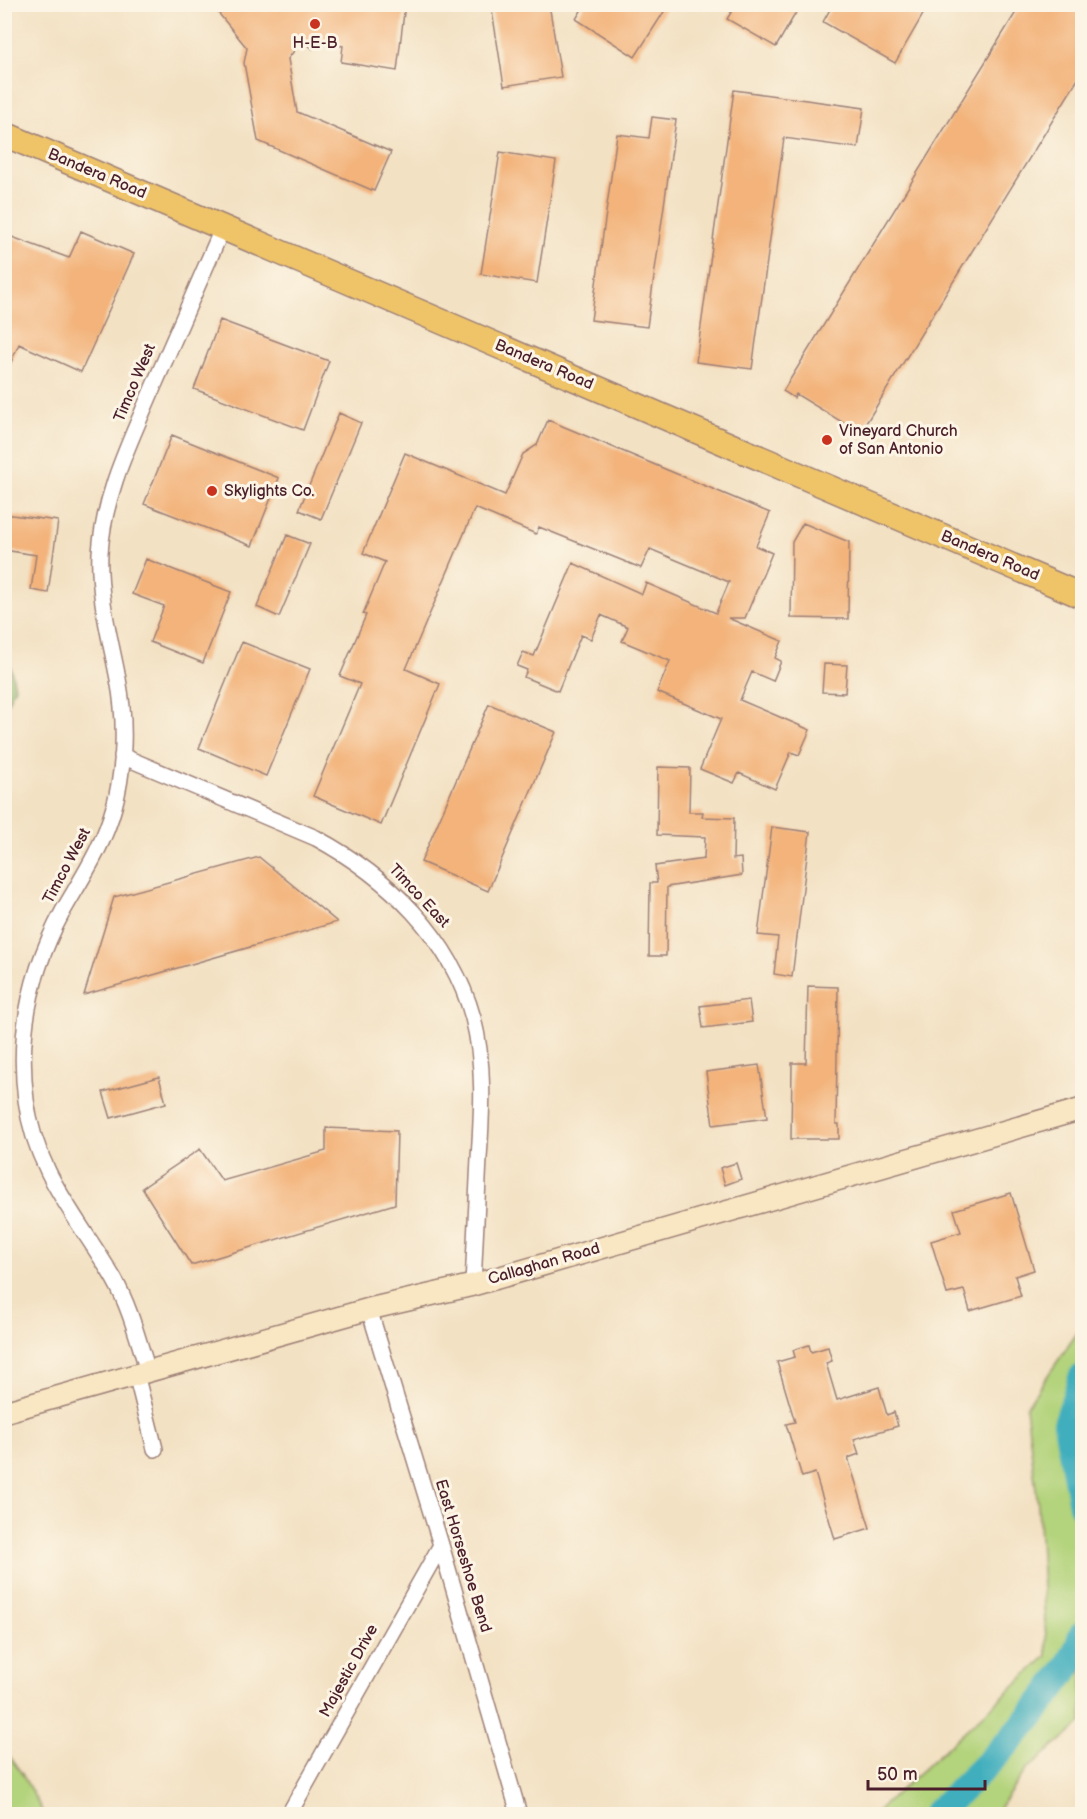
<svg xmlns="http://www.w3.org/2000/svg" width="1087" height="1819" viewBox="0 0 1087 1819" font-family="'Balsamiq Sans',sans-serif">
	<rect width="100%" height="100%" fill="#fcf5e5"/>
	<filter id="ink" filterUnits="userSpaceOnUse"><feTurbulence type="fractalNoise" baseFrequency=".0167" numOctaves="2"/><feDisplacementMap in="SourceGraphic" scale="12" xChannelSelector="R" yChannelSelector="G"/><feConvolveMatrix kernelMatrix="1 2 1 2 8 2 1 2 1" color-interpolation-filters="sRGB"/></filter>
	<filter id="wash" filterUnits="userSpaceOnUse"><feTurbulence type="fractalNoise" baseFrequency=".008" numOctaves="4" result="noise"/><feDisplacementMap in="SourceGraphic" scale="24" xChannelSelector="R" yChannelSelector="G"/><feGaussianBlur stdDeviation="1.35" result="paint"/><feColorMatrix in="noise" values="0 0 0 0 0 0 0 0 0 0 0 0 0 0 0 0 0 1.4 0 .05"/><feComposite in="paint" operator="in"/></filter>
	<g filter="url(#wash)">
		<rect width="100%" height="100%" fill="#f3e1c3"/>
		<path fill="#b3d37b" stroke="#7e7953" stroke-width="1.5" d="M1082,1326v397l-56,47 -31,44h-121l173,-158 -9,-150 -12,-99z
			M4,1749l18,25 22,40h-39z"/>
		<path fill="#8eb56b" stroke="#6c6a4b" stroke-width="1.5" d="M4,637l11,50 -10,21h-1z"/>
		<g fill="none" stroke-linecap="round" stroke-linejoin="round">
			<path stroke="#40aebd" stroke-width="28" d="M1082,1378l-15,46 15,81
				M936,1814c43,-42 89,-84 123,-135 10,-14 19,-27 23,-44"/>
		</g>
		<g id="blocks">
			<path fill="#f3b37a" d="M211,4h194l-8,67 -56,-9 2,-16 -25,-4 -5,7 -11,-9 -14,19 9,53 94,40 -17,39 -116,-50 -14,-78 3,-15z
				M491,4h58l12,73 -57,9z
				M585,4h84l-34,53 -59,-38z
				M736,4h65l-25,43 -49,-28z
				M833,4h96l-34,59 -72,-41z
				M1021,4h62v67l-223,362 -64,-39 -2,4 -11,-7z
				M734,90l130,18 -6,40 -74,-10 -32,231 -56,-7z
				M652,117l24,3 -29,207 -56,-7 26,-186 32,4z
				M500,152l56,9 -19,122 -56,-9z
				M81,231l53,23 -53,118 -62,-28 -15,34v-144l65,24z
				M220,320l109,41 -26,69 -109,-41z
				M339,413l22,10 -40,96 -22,-9z
				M548,420l222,93 -14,33 16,7 -27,65h-17l54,23 -7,17 6,3 -8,20 -21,-9 -12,28 70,30 -11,25 -8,-3 -16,37 -36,-16 -5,10 -34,-14 21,-50 -64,-27 13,-31 -48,-20 6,-14 -27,-12 -10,24 -10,-4 -23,56 -34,-14 3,-7 -10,-4 6,-14 11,4 39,-93 69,31 4,-11 70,30 13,-31 -79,-33 -9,19 -102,-41 -3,7 -61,-26 -69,161 34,15 -59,141 -68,-29 47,-112 -20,-8 26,-61 -3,-1 22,-52 -22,-9 42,-100 100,42 18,-41 14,-9z
				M172,435l107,43 -27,68 -108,-42z
				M4,514l54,7 -10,72 -17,-3 5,-35 -32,-5z
				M803,523l46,19 -1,77 -57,-1 1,-76z
				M287,535l23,9 -31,73 -22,-10z
				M146,559l85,33 -28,71 -53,-21 14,-36 -32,-12z
				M242,642l68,27 -44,107 -67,-28z
				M824,664l23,1 -2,28 -23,-1z
				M489,704l67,28 -68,159 -67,-29z
				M658,767l32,1 -1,44h14l-1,5 32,1 -1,41 8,-1 1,17 -75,12 -1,69h-17l1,-73h7l-2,-17 49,-7 1,-22 -48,-2z
				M772,827l38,5 -18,145 -18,-3 4,-37 -20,-2z
				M259,857l78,65 -253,73 30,-98z
				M808,986l30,1 -2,137h3v15h-48l1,-76h14z
				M749,1000l3,22 -49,6 -3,-22z
				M759,1065l8,53 -54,7 -7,-53z
				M159,1077l7,26 -55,15 -8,-26z
				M326,1128l71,3 -2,73 -204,61 -49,-77 58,-39 22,32 104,-30z
				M736,1163l5,16 -16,6 -5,-17z
				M1011,1193l23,77 -19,6 6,20 -51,15 -6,-21 -17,4 -16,-53 30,-9 -7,-22z
				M809,1345l2,7 17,-5 4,14 -6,2 11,37 42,-13 8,28 7,-3 4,14 -44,13 5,15 -11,4 22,70 -35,11 -20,-66 -13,4 -16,-53 9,-2 -18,-60 18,-5 -2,-7z"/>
		</g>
	</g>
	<g filter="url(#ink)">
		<use href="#blocks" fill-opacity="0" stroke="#9e8077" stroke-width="1.5"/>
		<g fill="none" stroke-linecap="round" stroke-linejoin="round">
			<defs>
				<path id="street" d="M122,756l194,82c72,39 135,99 157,180 12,45 9,94 6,140 -2,42 -4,85 -6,127
					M369,1309l72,236 78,269
					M148,1371c-10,-31 -18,-64 -34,-92 -35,-60 -79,-107 -88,-179 -9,-67 5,-130 37,-189 20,-35 40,-64 51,-104 11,-40 12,-87 4,-128 -8,-42 -20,-83 -18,-126 4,-59 29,-109 52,-163 23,-54 47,-108 71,-163
					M136,1374l19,75
					M289,1814l152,-269"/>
				<path id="secondary" d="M4,1412l365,-103 104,-24 609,-176"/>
				<path id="primary" d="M4,134l1078,462"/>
			</defs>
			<use href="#street" stroke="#9e8077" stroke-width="18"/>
			<use href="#secondary" stroke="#9e8077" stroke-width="24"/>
			<use href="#primary" stroke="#9e8077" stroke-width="27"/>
			<use href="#street" stroke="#fff" stroke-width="15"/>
			<use href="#secondary" stroke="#f9e7c3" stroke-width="21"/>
			<use href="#primary" stroke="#efc469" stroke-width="24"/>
		</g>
	</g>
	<g fill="#c8321e" stroke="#fcf5e5" stroke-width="2">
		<circle cx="315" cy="24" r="6"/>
		<circle cx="827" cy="440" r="6"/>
		<circle cx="212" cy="491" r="6"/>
	</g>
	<g text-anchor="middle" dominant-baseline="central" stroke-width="6" stroke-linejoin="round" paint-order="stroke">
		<g font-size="16" fill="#4a1f2b" stroke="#fcf5e5" text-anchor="start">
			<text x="315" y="43" text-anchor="middle">H-E-B</text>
			<text x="839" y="431">Vineyard Church<tspan x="839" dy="18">of San Antonio</tspan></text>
			<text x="224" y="491">Skylights Co.</text>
		</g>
		<g font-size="16" fill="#4a1f2b" stroke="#fcf5e5">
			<text transform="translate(97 174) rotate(23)">Bandera Road</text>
			<text transform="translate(544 365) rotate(23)">Bandera Road</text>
			<text transform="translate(135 383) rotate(-67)">Timco West</text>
			<text transform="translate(990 556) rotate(23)">Bandera Road</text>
			<text transform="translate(67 866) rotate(-62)">Timco West</text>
			<text transform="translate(419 896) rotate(47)">Timco East</text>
			<text transform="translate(544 1264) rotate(-16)">Callaghan Road</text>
			<text transform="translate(463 1556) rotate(73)">East Horseshoe Bend</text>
			<text transform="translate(349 1671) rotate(-61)">Majestic Drive</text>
		</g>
	</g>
	<rect width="1087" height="1819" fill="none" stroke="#fcf5e5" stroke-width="24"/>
	<path d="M868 1780v9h117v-9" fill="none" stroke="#4a1f2b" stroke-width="3"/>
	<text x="877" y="1780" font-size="18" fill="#4a1f2b" stroke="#fcf5e5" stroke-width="4.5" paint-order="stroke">50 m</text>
</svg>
